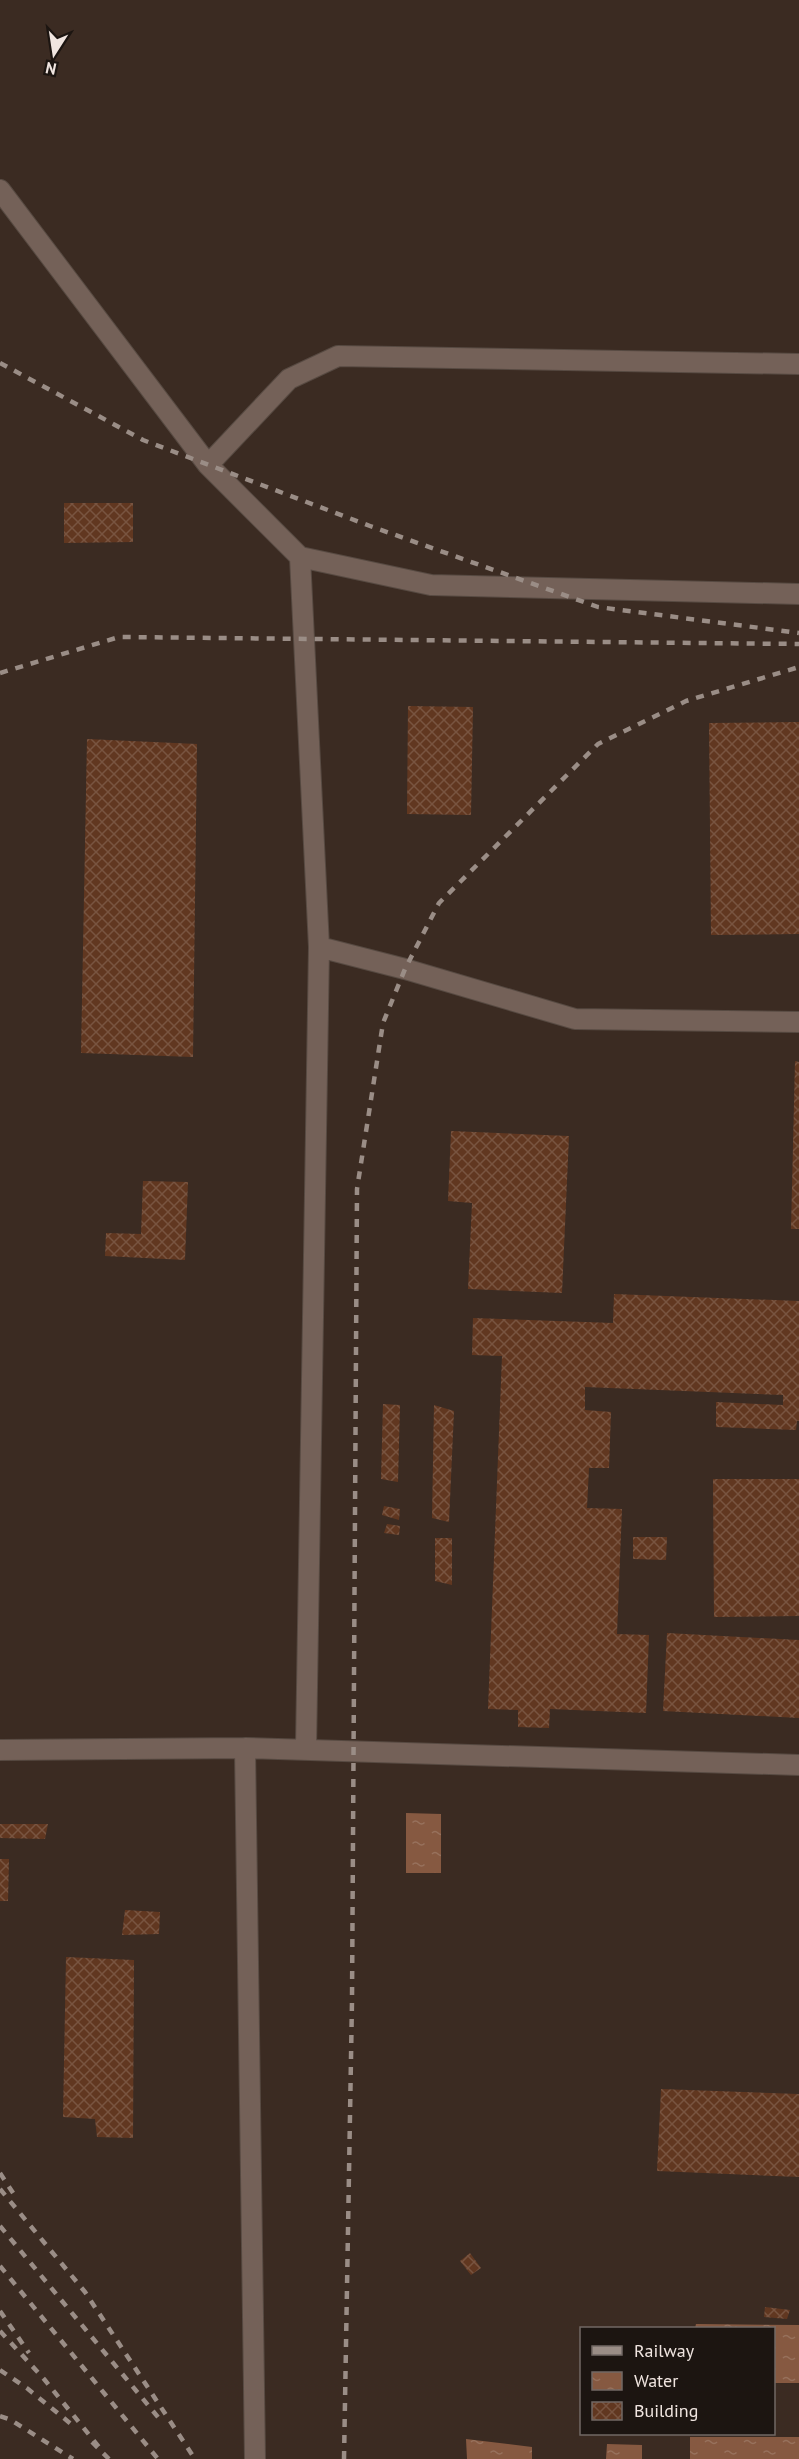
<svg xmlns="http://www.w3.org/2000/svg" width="799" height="2459" viewBox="0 0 799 2459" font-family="'PT Sans',sans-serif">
	<defs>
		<pattern id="water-ripples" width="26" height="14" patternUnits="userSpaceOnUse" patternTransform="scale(1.5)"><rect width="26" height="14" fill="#865941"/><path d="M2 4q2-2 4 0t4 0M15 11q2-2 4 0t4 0" fill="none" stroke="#97715c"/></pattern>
		<pattern id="building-cross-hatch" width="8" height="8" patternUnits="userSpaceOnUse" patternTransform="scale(1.5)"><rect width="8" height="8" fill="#613720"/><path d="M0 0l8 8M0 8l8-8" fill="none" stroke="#785440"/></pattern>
	</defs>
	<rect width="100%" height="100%" fill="#3b2b22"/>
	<path fill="url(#water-ripples)" d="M406,1813l35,1v59h-35z
		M696,2324l103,1v58h-25v-55h-79z
		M690,2437h109v22h-109z
		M466,2439l66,8v12h-65z
		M607,2444l35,1v14h-36z"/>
	<path fill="url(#building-cross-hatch)" d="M64,503h69v39l-69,1z
		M408,706l65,1 -2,108 -64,-1z
		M799,722v212l-88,1 -2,-212z
		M87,739l110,5 -4,313 -112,-4z
		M795,1061l4,1v167h-8z
		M451,1131l118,5 -7,157 -94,-4 4,-86 -24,-2z
		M143,1181l45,1 -3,78 -80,-4 1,-23 35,1z
		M614,1294l185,7v120h-2l-1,9 -80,-3v-25l67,3v-10l-198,-8v23l26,2 -2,56h-20l-2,40 35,1 -5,125 32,1 -3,78 -96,-4 -1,19 -31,-1v-17l-30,-1 14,-353 -30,-1 1,-37 140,5z
		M383,1404l17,1 -2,77 -17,-3z
		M434,1405l20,6 -5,111 -17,-4z
		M713,1479h86v137l-85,1z
		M384,1506l16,3 -1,11 -17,-5z
		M387,1524l13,2 -1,9 -15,-2z
		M633,1537h34l-1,23 -33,-1z
		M435,1538h17v47l-17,-4z
		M667,1633l132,7v78l-136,-7z
		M0,1824h48l-3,15 -45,-1z
		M0,1859h9l-1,42h-8z
		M125,1910l35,2 -1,22 -37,1z
		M66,1957l68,3 -1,178 -36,-1 -2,-18 -32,-2z
		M661,2089l138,5v83l-142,-6z
		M470,2253l11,15 -10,7 -11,-14z
		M765,2307l25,3 -3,9 -23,-2z"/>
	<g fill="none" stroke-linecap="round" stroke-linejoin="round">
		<defs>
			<path id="service" d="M0,190l208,275 92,92 131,28 368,9
				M208,465l81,-86 49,-23 461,8
				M300,557l19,390 -13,802
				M319,947l86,22 170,50 224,3
				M245,1748l10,711
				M0,1750l245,-2 554,17"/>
		</defs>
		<use href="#service" stroke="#574a42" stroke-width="22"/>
		<use href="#service" stroke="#746158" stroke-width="20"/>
		<path stroke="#9a8d86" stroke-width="4.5" stroke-dasharray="8 8" stroke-linecap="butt" d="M0,363l143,77 227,86 228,81 201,26
			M0,673l119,-36 680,7
			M0,2173l15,23
			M0,2189l85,103 110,167
			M0,2226l162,196
			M0,2266l158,193
			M0,2311l29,42
			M0,2331l44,48 55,68
			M0,2370l28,19 48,39
			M0,2416l11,4 62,39
			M92,2442l17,17
			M344,2459l8,-458 5,-812 26,-166 22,-54 34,-66 159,-159 88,-43 113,-34"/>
	</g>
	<rect x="580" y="2327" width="195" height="108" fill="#1c1511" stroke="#716864" stroke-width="1.5"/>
	<rect x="592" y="2346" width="30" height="9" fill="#9a8d86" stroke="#716864" stroke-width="1.5"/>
	<text x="634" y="2357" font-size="18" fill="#f0e5e0">Railway</text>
	<rect x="592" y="2372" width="30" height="18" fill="url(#water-ripples)" stroke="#716864" stroke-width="1.5"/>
	<text x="634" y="2387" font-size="18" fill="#f0e5e0">Water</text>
	<rect x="592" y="2402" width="30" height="18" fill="url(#building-cross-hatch)" stroke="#716864" stroke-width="1.5"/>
	<text x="634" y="2417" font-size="18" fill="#f0e5e0">Building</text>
	<g transform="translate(54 54) rotate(192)" stroke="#1c1511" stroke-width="4.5" paint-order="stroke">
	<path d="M0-4.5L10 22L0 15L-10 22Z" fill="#f0e5e0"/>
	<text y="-9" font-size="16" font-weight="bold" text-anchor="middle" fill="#f0e5e0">N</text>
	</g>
</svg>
